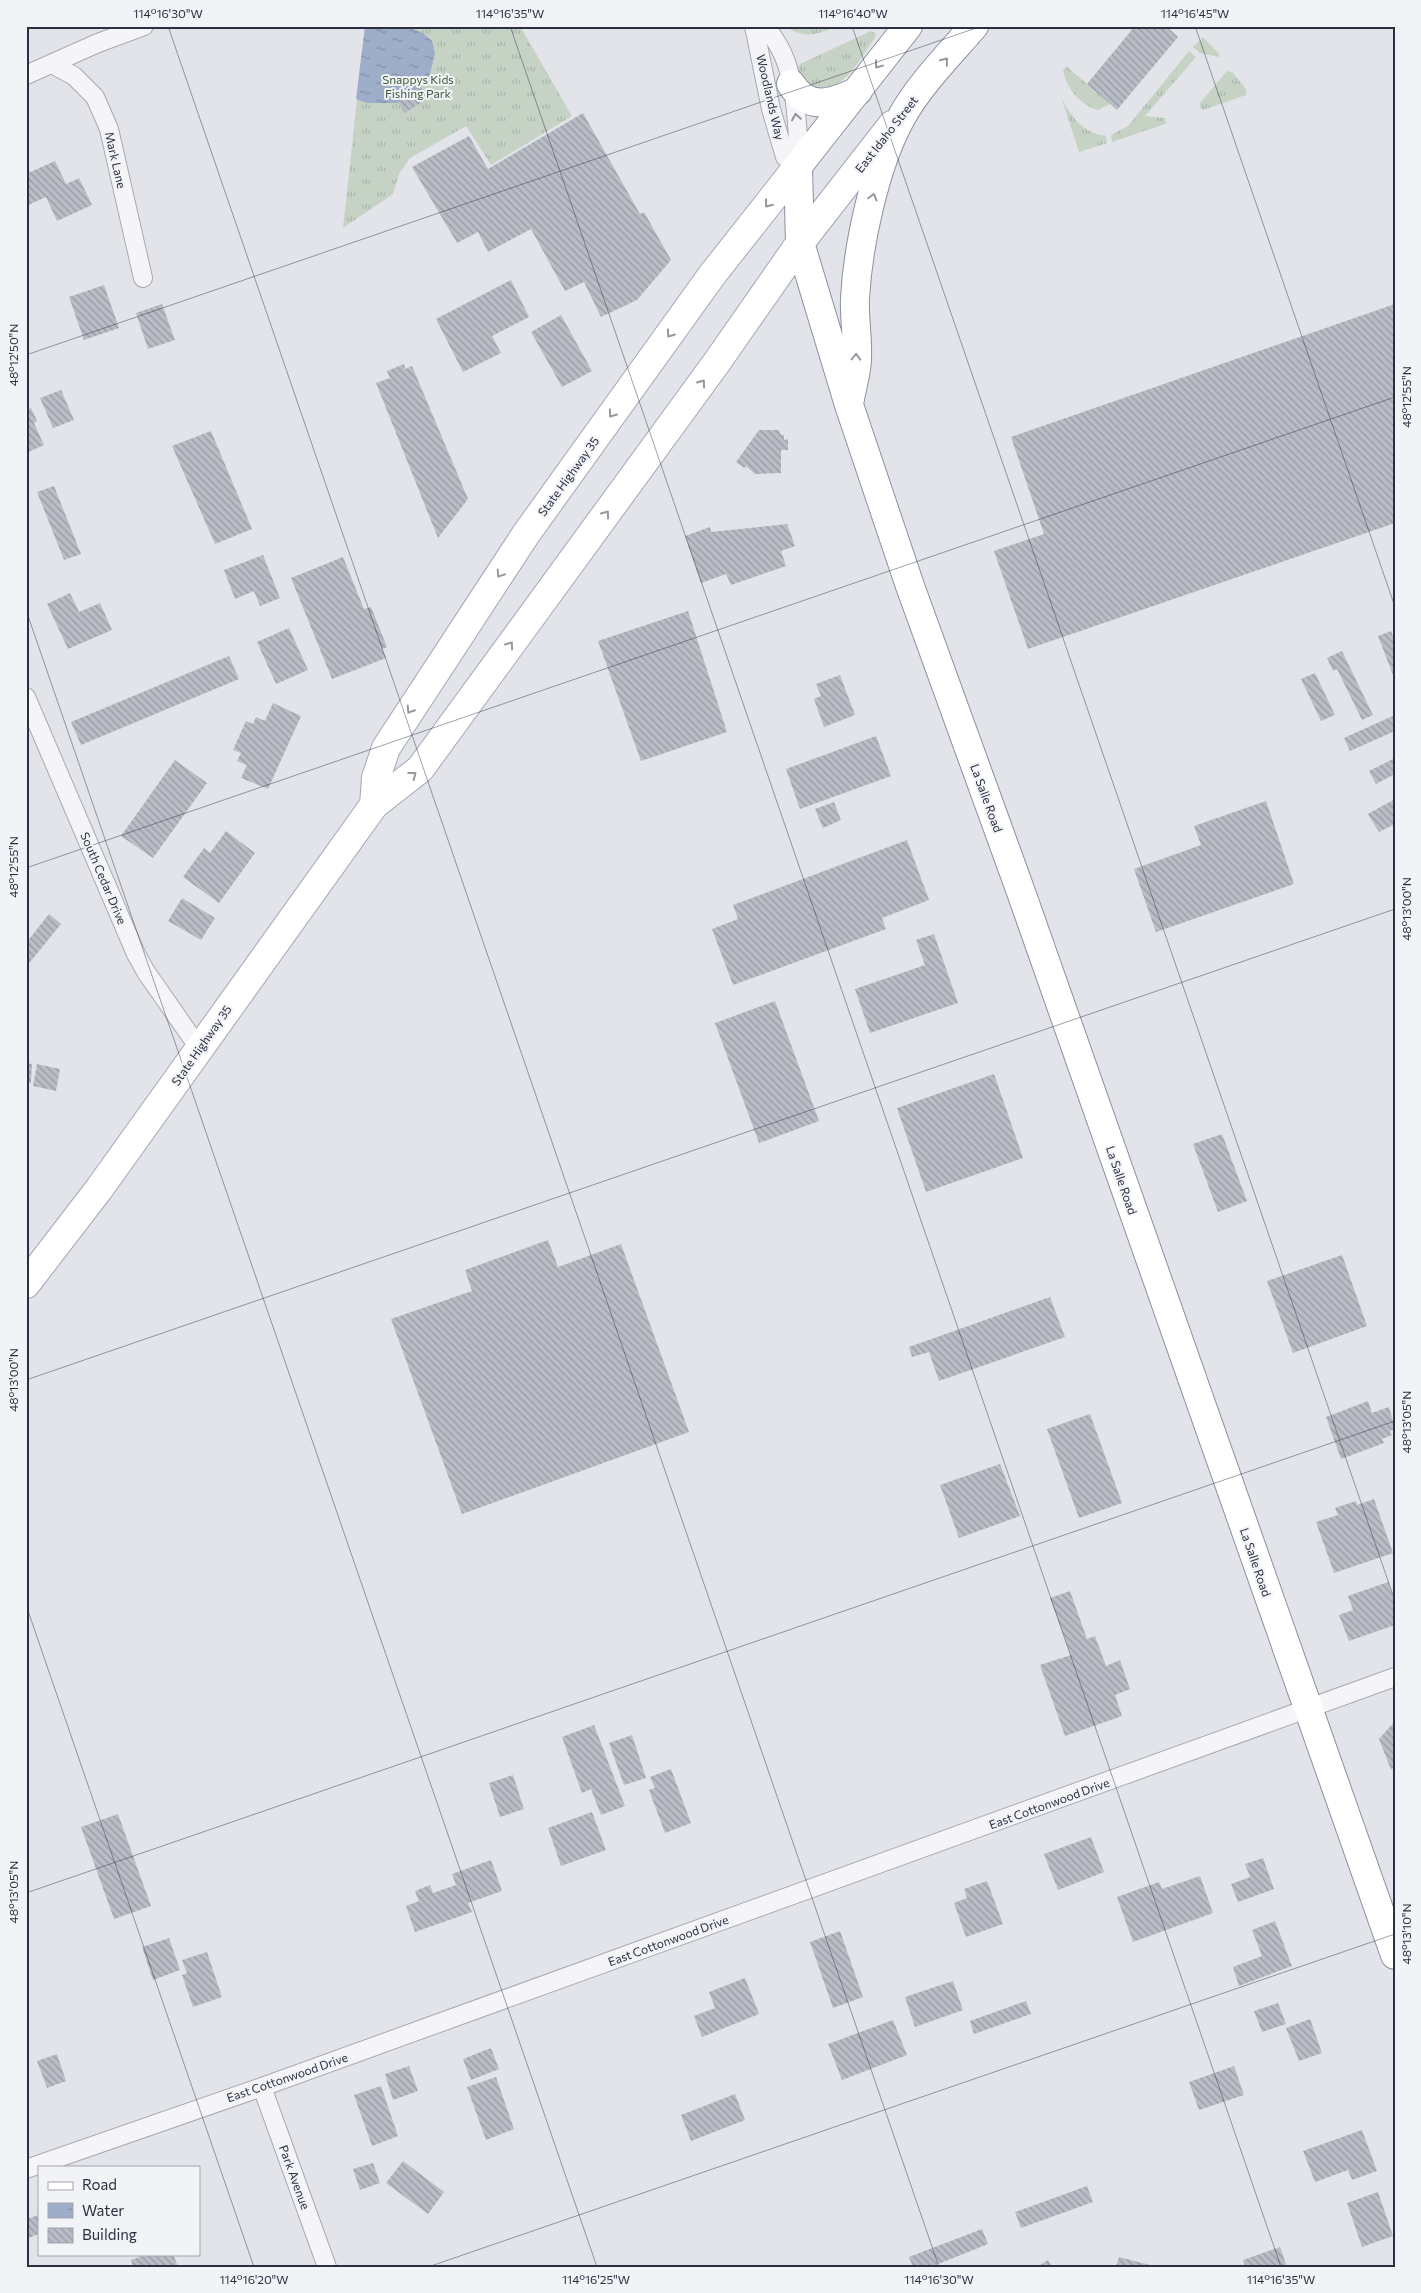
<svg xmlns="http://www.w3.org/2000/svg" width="1421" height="2293" viewBox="0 0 1421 2293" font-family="Commissioner,sans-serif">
	<defs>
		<pattern id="grass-tufts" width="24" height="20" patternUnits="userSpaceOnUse" patternTransform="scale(1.25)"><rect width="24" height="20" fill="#c6d3c4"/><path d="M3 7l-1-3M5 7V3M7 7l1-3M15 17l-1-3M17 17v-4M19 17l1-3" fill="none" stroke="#aab5aa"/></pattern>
		<pattern id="water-ripples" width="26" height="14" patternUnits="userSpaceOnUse" patternTransform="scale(1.25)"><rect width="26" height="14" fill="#9faec8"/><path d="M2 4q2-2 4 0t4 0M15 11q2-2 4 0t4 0" fill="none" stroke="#828ea4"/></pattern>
		<pattern id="building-back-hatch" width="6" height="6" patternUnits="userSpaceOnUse" patternTransform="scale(1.25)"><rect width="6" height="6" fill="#b9bdc6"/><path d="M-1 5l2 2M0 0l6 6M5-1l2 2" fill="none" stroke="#979aa2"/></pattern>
	</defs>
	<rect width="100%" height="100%" fill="#e2e4ea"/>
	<path fill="url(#grass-tufts)" d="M365,26h155l52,90 -81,49 -25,-39 -56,32 -11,16 -6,20 -50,34z
		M786,26h51c-17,8 -35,14 -51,0z
		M871,31l5,3 -1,4c-17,23 -29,53 -61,51l-18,-17 4,-8z
		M1203,37l16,17v3l-19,-4 -7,-6z
		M1189,51l7,6 -51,59 20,2 -1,3 4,2 -56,19 -1,-7 17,-9z
		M1066,66l44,38 -12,6c-18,-5 -31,-21 -35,-39z
		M1227,71l5,1 14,17v6l-43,15 -3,-2v-5z
		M1061,97c10,20 22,36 45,39l1,7 -28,9z"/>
	<path fill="url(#water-ripples)" d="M365,26h41l17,7 9,8 3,12 -6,25 -8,9 -23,16h-31l-11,-4z"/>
	<path fill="url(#building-back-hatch)" d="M1135,26h31l12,11 -61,73 -30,-26z
		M421,87l9,10 -25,16 -7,-10z
		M583,113l57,101 4,-2 27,48 -34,40 -36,17 -17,-35 -19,9 -34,-62 -43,23 -10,-20 -21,11 -45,-76 57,-31 19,33z
		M55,161l11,23 13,-6 13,27 -35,16 -11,-24 -20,9v-32z
		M511,280l18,37 -37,19 9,17 -38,19 -27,-53z
		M104,285l15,43 -35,12 -15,-43z
		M162,304l13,36 -27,9 -12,-36z
		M1395,304v219l-367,126 -34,-98 50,-17 -33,-97z
		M561,315l31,56 -30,16 -31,-55z
		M404,364l1,5 7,-3 56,133 -30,39 -62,-155 14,-5 -3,-7z
		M61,390l13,30 -21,8 -13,-30z
		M31,408l6,13 -3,2 10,22 -18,8v-43z
		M759,430h20l2,5h3v5l4,-1v11h-7v23l-26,1 -9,-8 -2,2 -8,-6z
		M211,431l41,98 -37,15 -43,-98z
		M54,486l27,68 -17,6 -27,-68z
		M787,524l8,22 -14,5 5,15 -55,19 -5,-11 -25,9 -16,-47 25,-9 1,5z
		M263,555l17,43 -20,8 -6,-15 -19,8 -11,-29z
		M343,557l21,52 7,-2 16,40 -5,2 4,9 -54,21 -41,-101z
		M70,593l9,19 21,-9 12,27 -44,19 -21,-45z
		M688,611l39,121 -86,29 -43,-120z
		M289,628l19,42 -32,14 -19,-42z
		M1391,631l4,11v38l-17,-44z
		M1342,651l31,64 -11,5 -25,-51 -4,2 -6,-13z
		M229,656l10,23 -158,66 -10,-23z
		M1315,673l20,42 -14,6 -20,-42z
		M840,675l15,40 -31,12 -10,-28 7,-3 -5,-12z
		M273,703l28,13 -33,73 -27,-11 6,-13 -10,-4 4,-8 -8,-3 13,-29 7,3 3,-7 9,4z
		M1395,715v16l-45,20 -6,-13z
		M876,736l15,40 -91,33 -14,-40z
		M1395,758v16l-19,10 -7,-13z
		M175,760l32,23 -54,75 -32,-22z
		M1395,799v25l-16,8 -11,-18z
		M1266,801l28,83 -138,48 -22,-63 67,-24 -7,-19z
		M834,802l7,18 -18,8 -8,-19z
		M226,831l29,22 -36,50 -36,-26 21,-29 6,5z
		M907,840l22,60 -47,18 4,11 -153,56 -21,-56 26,-10 -5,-14z
		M182,898l33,20 -14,22 -33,-19z
		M49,914l12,10 -35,43v-24z
		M934,934l24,69 -88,30 -15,-44 70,-24 -9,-25z
		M775,1001l44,120 -60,22 -44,-120z
		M26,1063l6,1 -1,19 -5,-1z
		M37,1064l23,5 -4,22 -23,-5z
		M994,1074l29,84 -97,34 -29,-84z
		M1222,1134l25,67 -29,11 -25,-68z
		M548,1240l10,27 63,-23 68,188 -227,82 -71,-195 81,-28 -7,-21z
		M1342,1255l25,71 -74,27 -26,-72z
		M1050,1297l15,40 -126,44 -10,-29 -17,5 -3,-10z
		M1368,1401l4,12 17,-6 6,22 -5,2 2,4 -10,4 2,4 -43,16 -15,-42z
		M1090,1414l32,89 -43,15 -32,-89z
		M1000,1464l20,52 -61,22 -19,-53z
		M1374,1499l19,54 -59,20 -18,-51 22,-7 -3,-7 21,-7 1,4z
		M1388,1582l7,21v22l-46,16 -10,-26 14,-5 -5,-14z
		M1070,1591l17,48 8,-3 11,30 14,-6 10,29 -15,6 7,21 -57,20 -25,-71 31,-10 -21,-57z
		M1395,1721v45l-4,4 -12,-31z
		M594,1725l31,81 -24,9 -10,-26 -9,4 -20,-56z
		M632,1735l14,43 -22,7 -15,-42z
		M671,1769l20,54 -26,10 -16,-43 6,-2 -5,-11z
		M513,1775l11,34 -24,8 -11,-34z
		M592,1812l14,38 -45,16 -13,-38z
		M118,1814l33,92 -37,13 -33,-92z
		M1091,1837l13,35 -46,18 -14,-36z
		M1263,1858l11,31 -36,13 -7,-18 19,-7 -5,-13z
		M491,1860l11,31 -34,12 4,9 -57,20 -9,-26 13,-5 -4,-10 15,-6 3,8 23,-8 -4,-11z
		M1200,1876l13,37 -80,29 -16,-45 42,-15 3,7z
		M987,1881l16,43 -37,13 -12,-34 13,-5 -3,-9z
		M1275,1921l17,45 -53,20 -6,-19 29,-11 -10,-26z
		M840,1931l23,66 -30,11 -23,-66z
		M169,1938l11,32 -27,10 -11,-33z
		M207,1952l15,45 -29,10 -11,-32 5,-2 -5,-13z
		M745,1978l14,36 -57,23 -8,-21 21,-8 -6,-16z
		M953,1981l10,29 -48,17 -10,-30z
		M1026,2001l5,13 -57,20 -4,-13z
		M1278,2003l8,21 -24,8 -8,-21z
		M1310,2019l12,34 -23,8 -13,-33z
		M893,2020l14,35 -65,25 -14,-36z
		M491,2048l8,21 -28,11 -8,-21z
		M57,2054l9,27 -19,7 -10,-27z
		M409,2066l9,25 -25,9 -8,-26z
		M1234,2066l10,29 -45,15 -10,-28z
		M496,2077l18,52 -28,11 -19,-53z
		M381,2086l17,50 -26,10 -18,-51z
		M735,2094l10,26 -54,21 -10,-26z
		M1362,2130l15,41 -25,9 -4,-10 -33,12 -12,-31z
		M403,2161l41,31 -16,22 -42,-31z
		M373,2163l7,20 -20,7 -7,-21z
		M1087,2186l6,16 -72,26 -6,-16z
		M1378,2192l15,44 -31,11 -15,-44z
		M39,2215v19l-13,5v-20z
		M982,2229l6,15 -57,23h-18l-4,-10z
		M1280,2247l7,20h-42l-2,-7z
		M148,2254h25l5,13h-45l-2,-7z
		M1119,2257l35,9v1h-38z
		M1048,2260l4,7h-15z"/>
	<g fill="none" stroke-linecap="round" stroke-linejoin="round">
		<defs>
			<path id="minor" d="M754,26l17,83 14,48 13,9
				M766,26c6,10 14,20 18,31 12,28 15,78 14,108
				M52,64l22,12 21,21 14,32 34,149
				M26,75l72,-32 46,-17
				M26,697l110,257 10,18 53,76
				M262,2087l65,180
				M26,2169l236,-82 1133,-410"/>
			<path id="primary" d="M374,805l2,-27 10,-30 140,-214 186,-259 86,-109
				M26,1284l73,-95 275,-384 46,-36 297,-407 83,-119 92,-118"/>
			<path id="trunk" d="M908,26l-110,140 2,77 49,162 61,181 111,306 374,1063
				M791,84c18,28 41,19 67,7
				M850,399c2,-13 7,-27 7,-41 1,-20 -3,-40 -2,-60 3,-53 20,-133 46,-180 18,-33 48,-63 73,-92"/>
		</defs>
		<use href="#minor" stroke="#a7aab4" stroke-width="20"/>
		<use href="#primary" stroke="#a2a7b5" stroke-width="30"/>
		<use href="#trunk" stroke="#8a90a0" stroke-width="30"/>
		<use href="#minor" stroke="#f5f5f8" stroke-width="18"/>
		<use href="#primary" stroke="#fff" stroke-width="28"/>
		<use href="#trunk" stroke="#fff" stroke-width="28"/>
	</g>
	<defs><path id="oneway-chevron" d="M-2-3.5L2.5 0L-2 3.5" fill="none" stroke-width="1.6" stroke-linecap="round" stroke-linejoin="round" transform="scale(1.25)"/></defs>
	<g stroke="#9598a0">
		<use href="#oneway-chevron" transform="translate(945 61) rotate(-51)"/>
		<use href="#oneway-chevron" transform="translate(878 65) rotate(127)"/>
		<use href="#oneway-chevron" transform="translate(873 197) rotate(-75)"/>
		<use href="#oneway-chevron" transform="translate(768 204) rotate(128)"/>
		<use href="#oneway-chevron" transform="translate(670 334) rotate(126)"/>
		<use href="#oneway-chevron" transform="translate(856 357) rotate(-88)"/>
		<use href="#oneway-chevron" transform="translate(702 383) rotate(-54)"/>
		<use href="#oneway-chevron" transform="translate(612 414) rotate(126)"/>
		<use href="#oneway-chevron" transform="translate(606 514) rotate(-54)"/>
		<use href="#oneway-chevron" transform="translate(500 574) rotate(123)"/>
		<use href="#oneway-chevron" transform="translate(510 645) rotate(-54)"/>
		<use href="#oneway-chevron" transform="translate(410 710) rotate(123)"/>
		<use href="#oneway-chevron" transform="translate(413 775) rotate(-38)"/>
	</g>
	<use stroke="#90929c" href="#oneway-chevron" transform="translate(796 117) rotate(-99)"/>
	<path fill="none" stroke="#2b3041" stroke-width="1" stroke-opacity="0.45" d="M168,26l771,2241M510,26l771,2241M852,26l543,1575M1195,26l200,581M26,355l956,-329M26,610l571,1657M26,868l1369,-471M26,1380l1369,-471M26,1605l228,662M26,1893l1369,-472M428,2267l967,-333"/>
	<g text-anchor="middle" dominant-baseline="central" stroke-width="4" stroke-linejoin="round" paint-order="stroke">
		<g font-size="12" fill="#3b5c39" stroke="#f2f3f7">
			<text x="418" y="79">Snappys Kids<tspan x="418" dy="14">Fishing Park</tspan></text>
		</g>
		<g font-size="12" fill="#2b3041" stroke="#f2f3f7">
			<text transform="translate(771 97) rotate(77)">Woodlands Way</text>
			<text transform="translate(886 134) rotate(-52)">East Idaho Street</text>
			<text transform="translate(116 160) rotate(77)">Mark Lane</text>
			<text transform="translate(568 476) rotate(-54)">State Highway 35</text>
			<text transform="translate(987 798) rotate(70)">La Salle Road</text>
			<text transform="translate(104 878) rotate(67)">South Cedar Drive</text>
			<text transform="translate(201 1045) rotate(-55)">State Highway 35</text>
			<text transform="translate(1122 1180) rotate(71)">La Salle Road</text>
			<text transform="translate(1256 1562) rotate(71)">La Salle Road</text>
			<text transform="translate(1049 1803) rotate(-20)">East Cottonwood Drive</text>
			<text transform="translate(668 1940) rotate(-20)">East Cottonwood Drive</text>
			<text transform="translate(287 2077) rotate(-19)">East Cottonwood Drive</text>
			<text transform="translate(295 2177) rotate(70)">Park Avenue</text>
		</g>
	</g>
	<rect width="1421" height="2293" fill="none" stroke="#f2f3f7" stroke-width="55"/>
	<rect x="38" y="2166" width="162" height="90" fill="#f2f3f7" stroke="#a2a5ae"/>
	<rect x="48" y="2182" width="25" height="8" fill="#ffffff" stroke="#a2a5ae"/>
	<text x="82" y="2190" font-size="15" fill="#2b3041">Road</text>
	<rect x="48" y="2203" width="25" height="15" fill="url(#water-ripples)" stroke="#a2a5ae"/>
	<text x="82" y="2216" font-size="15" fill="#2b3041">Water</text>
	<rect x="48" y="2228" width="25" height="15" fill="url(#building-back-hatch)" stroke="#a2a5ae"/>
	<text x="82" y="2240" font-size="15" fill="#2b3041">Building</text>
	<rect x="28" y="28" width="1366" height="2238" fill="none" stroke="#2b3041" stroke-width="2"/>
	<g font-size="12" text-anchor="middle" fill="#2b3041">
		<text x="168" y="18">114°16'30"W</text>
		<text x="510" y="18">114°16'35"W</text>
		<text x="853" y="18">114°16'40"W</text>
		<text x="1195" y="18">114°16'45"W</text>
		<text transform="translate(14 355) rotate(-90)" y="4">48°12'50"N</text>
		<text transform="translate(1407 397) rotate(-90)" y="4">48°12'55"N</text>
		<text transform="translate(14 867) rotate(-90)" y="4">48°12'55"N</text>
		<text transform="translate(1407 909) rotate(-90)" y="4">48°13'00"N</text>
		<text transform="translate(14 1380) rotate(-90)" y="4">48°13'00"N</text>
		<text transform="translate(1407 1422) rotate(-90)" y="4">48°13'05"N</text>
		<text transform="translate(14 1892) rotate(-90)" y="4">48°13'05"N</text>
		<text transform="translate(1407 1934) rotate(-90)" y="4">48°13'10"N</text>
		<text x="254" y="2284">114°16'20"W</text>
		<text x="596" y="2284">114°16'25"W</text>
		<text x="939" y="2284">114°16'30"W</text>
		<text x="1281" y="2284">114°16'35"W</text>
	</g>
</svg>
